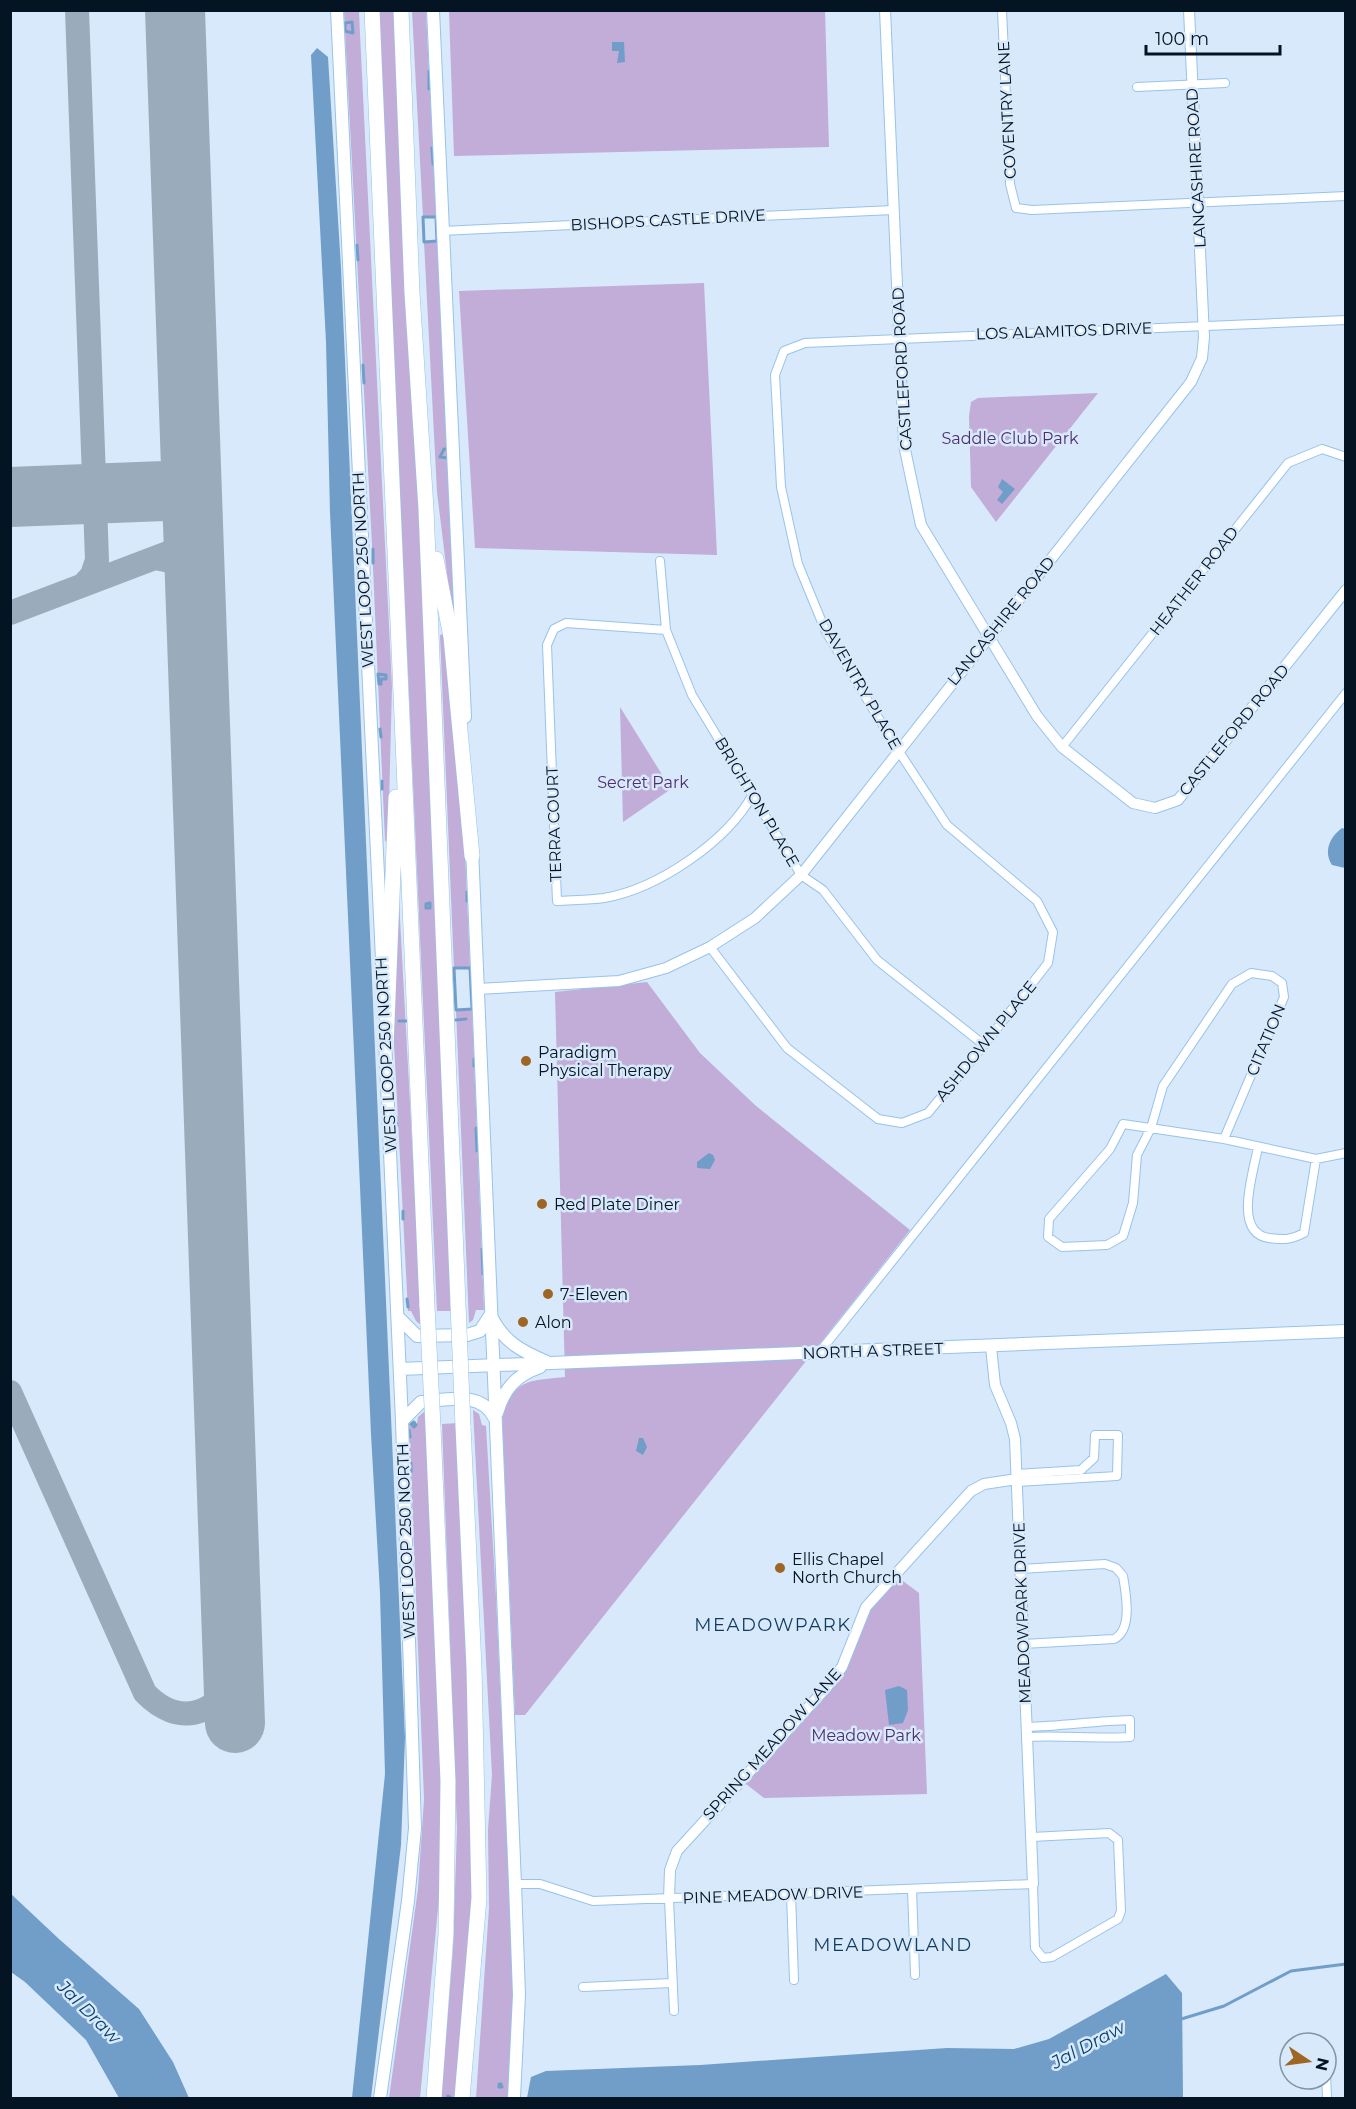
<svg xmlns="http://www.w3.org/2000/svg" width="1356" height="2109" viewBox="0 0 1356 2109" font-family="Montserrat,sans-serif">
	<rect width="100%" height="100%" fill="#d7e9fa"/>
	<path fill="#c2acd8" d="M344,11h15l1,23 32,653 -4,155 -3,-1 -13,-296z
		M378,11h16l30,615 29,685h-16z
		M412,11h14l10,206h-13z
		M449,11h376l4,136 -375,9z
		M437,241l19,381h-3l-16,-130 -13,-250z
		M704,283l13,272 -242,-7 -16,-257z
		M1098,393l-102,129 -25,-35 -2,-71 2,-14 7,-4z
		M445,634l18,171 7,163h-16l-14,-333z
		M620,707l51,82 -48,33z
		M399,900l23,426 -6,-5 -5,-10h-3l-16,-306z
		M647,982l53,71 55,52 155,125 -385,485h-10l-13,-301c14,-37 30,-33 63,-37l-10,-385z
		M472,1009l12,301h-8l-3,10 -4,3 -13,-313z
		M473,1410l6,4 3,11 4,1 10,171 18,401 -5,100h-33l13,-190 -1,-78 4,-55z
		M425,1411l16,333 -1,143 -20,211h-31l29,-209 6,-90 -15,-375h8l1,-7z
		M458,1423l15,419 -3,100 -13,156h-16l12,-148 4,-121 -15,-405z
		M899,1578l20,15 8,201 -163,4 -23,-18 101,-106 23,-66z"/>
	<path fill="#709ec9" d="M612,42h12l1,20 -8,1 2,-12h-7z
		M317,48l11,9 13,211 64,1470 -4,107 -30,253h-19l33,-324 -5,-181 -9,-159 -41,-922 -4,-170 -15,-287z
		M1002,479l13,10 -13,15 -5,-4 6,-8 -5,-5z
		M1342,828l3,1v39l-13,-3c-9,-14 -2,-28 10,-37z
		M709,1153l4,2 2,5 -5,9 -13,-1v-6z
		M639,1438h4l4,9 -4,8 -7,-4z
		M899,1686l8,4 1,20 -5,13 -14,2 -4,-35z
		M10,1893l49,46 80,70 34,53 16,36h-70l-33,-58 -61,-58 -14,-10z
		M1166,1974l16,19 1,105h-656l4,-21 15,-6 154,-6 247,-17 67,1 35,-10z"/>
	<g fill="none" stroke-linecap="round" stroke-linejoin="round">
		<path stroke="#709ec9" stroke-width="3" d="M352,22l1,11 -8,-2v-8z
			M429,71v18
			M432,148l1,16
			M423,217h13l1,24 -13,1z
			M357,245l1,15
			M363,365l1,18
			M444,449h4v9l-8,-1z
			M373,549v14
			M378,674l8,1v4h-5v5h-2z
			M380,729l1,8
			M382,781v8
			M467,892v9
			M430,903v5h-4v-4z
			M454,968h16l2,41 -16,1z
			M456,1020l10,-1
			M399,1021h8
			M474,1059v7
			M396,1117l1,9
			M476,1128l1,23
			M403,1211v8
			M482,1249l1,25
			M407,1299l1,8
			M414,1422l2,3 -2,2 -3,-3z
			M409,1430l1,7
			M411,1463v9
			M1178,2020l46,-14 67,-35 55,-7
			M499,2084h2l1,3h-3z
			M447,2098l1,-2 3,2"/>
		<path stroke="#9aacbc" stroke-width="24" d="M77,10l20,550 -5,15 -9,10
			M164,491c16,3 26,13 29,29
			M69,494l19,11 8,14
			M155,558l25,5 15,18
			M10,613l163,-62 14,-13 6,-18
			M10,1392l135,301c33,34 71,24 89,-18"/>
		<path stroke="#9aacbc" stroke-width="60" d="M175,10l60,1713
			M10,497l154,-6"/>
		<defs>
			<path id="minor" d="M1002,10l8,174 6,24 16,2 314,-14
				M1137,87l88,-4
				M442,231l451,-21
				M660,561l6,69 26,65 109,180 22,15 54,70 107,85
				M666,630l-100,-7 -12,6 -7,16 10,256c15,-1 32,-1 47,-3 53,-9 123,-56 149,-104
				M1062,747l226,-284 34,-14 24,8
				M710,947l77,101 91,71 24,4 26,-10 56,-68 64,-82 5,-31 -16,-31 -90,-76 -49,-75 -72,-118 -28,-68 -17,-77 -6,-112 9,-24 21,-8 541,-23
				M1224,1139l60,-142 -2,-14 -10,-7 -21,-3 -19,11 -69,102 -12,42 -14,27 -4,48 -10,33 -16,9 -45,2 -14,-10 1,-18 61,-70 13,-25 101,15 92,20 30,-6
				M1258,1147c-4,24 -26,86 11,91 15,2 21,2 35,-5l12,-74
				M818,1354l528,-661
				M1016,1474l65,-4 13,-12 1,-23h23l-1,41 -100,6
				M1020,1569l85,-5 11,4 7,8c3,18 10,54 -9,63l-91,5
				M1027,1727c35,-1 68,-6 103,-7v17c-35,2 -67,-2 -103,0
				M515,1884h25l53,17 440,-17 2,64 8,10 9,-1 66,-38 3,-8 -3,-71 -9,-7 -77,4
				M912,1889l3,86
				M791,1894l3,86
				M669,1899l5,112
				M583,1987l89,-4
				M1326,2073l1,25"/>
			<path id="tertiary" d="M885,10l19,435 17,80 116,191 25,31 71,56 22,5 23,-8 168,-210
				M477,989l142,-8 47,-13 44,-21 45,-29 46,-43 390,-493 11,-24 2,-21 -15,-327
				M991,1347l4,38 16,38 4,16 18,445
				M669,1899l1,-29 7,-19 149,-163 16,-21 24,-60 105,-116 13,-7 33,-5"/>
			<path id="secondary" d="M337,10l46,970
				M433,10l32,707
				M472,848l43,1036 4,111 -5,103
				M398,1317l19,19 50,-1 13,-4 11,-17
				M492,1318c12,24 31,34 55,44
				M400,1369l946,-38
				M497,1413c7,-24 19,-38 43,-46
				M402,1421l19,-19c26,-2 61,-12 74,17
				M380,2098l28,-197 7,-73 -13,-407 -17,-381"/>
			<path id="motorway" d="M372,10l55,1296
				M401,10l11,283 14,216 32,795
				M436,559l15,78 21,219
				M386,1047l10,-250
				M433,1427l15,354 -2,153 -12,164
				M462,2098l17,-200 -5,-230 -11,-242"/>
		</defs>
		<use href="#minor" stroke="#97c3eb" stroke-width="10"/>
		<use href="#tertiary" stroke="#97c3eb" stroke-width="12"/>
		<use href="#secondary" stroke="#97c3eb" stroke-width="14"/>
		<use href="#motorway" stroke="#97c3eb" stroke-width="16"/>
		<use href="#minor" stroke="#fff" stroke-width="8"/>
		<use href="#tertiary" stroke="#fff" stroke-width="10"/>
		<use href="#secondary" stroke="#fff" stroke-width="12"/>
		<use href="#motorway" stroke="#fff" stroke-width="15"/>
		<defs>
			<path id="motorway-bridge" d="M458,1304l5,122
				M427,1306l6,121"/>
		</defs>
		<use href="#motorway-bridge" stroke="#97c3eb" stroke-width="16" stroke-linecap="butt"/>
		<use href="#motorway-bridge" stroke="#fff" stroke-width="15"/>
	</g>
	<g fill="#9e6622" stroke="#d7e9fa" stroke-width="2">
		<circle cx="526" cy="1061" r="6"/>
		<circle cx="542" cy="1204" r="6"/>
		<circle cx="548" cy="1294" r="6"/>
		<circle cx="523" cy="1322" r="6"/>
		<circle cx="780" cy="1568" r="6"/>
	</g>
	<g text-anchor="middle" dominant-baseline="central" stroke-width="5" stroke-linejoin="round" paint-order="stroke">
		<g font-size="16" fill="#041422" stroke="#d7e9fa">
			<text transform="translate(1007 110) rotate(-93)">COVENTRY LANE</text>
			<text transform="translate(1196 168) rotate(-93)">LANCASHIRE ROAD</text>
			<text transform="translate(668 220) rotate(-3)">BISHOPS CASTLE DRIVE</text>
			<text transform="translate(1064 331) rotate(-2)">LOS ALAMITOS DRIVE</text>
			<text transform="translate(902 369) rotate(-93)">CASTLEFORD ROAD</text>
			<text transform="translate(363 570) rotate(-93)">WEST LOOP 250 NORTH</text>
			<text transform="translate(1194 581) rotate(-52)">HEATHER ROAD</text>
			<text transform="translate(1001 621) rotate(-51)">LANCASHIRE ROAD</text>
			<text transform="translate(860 684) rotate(60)">DAVENTRY PLACE</text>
			<text transform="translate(1234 730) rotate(-51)">CASTLEFORD ROAD</text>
			<text transform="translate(757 802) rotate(59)">BRIGHTON PLACE</text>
			<text transform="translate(554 824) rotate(-92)">TERRA COURT</text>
			<text transform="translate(1266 1040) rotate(-67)">CITATION</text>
			<text transform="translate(986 1041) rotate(-51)">ASHDOWN PLACE</text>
			<text transform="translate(386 1055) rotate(-93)">WEST LOOP 250 NORTH</text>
			<text transform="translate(873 1351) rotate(-2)">NORTH A STREET</text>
			<text transform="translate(406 1541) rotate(-92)">WEST LOOP 250 NORTH</text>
			<text transform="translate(1022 1613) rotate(-92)">MEADOWPARK DRIVE</text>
			<text transform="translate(772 1744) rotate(-48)">SPRING MEADOW LANE</text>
			<text transform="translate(773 1895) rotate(-2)">PINE MEADOW DRIVE</text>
		</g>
		<g font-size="16" fill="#502d6d" stroke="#d7e9fa">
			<text x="1010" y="438">Saddle Club Park</text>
			<text x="643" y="782">Secret Park</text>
			<text x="866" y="1735">Meadow Park</text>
		</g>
		<g font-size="16" fill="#041422" stroke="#d7e9fa" text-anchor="start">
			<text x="538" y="1052">Paradigm<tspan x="538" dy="18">Physical Therapy</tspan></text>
			<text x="554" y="1204">Red Plate Diner</text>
			<text x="560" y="1294">7-Eleven</text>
			<text x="535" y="1322">Alon</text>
			<text x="792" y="1559">Ellis Chapel<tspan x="792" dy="18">North Church</tspan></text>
		</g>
		<g font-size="18" letter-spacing="1.5" fill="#113b5c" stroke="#d7e9fa">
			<text x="773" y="1625">MEADOWPARK</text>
			<text x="893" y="1945">MEADOWLAND</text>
		</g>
		<g font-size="18" font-style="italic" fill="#0c426b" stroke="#d7e9fa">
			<text transform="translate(89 2012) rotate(45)">Jal Draw</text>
			<text transform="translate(1088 2045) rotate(-28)">Jal Draw</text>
		</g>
	</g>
	<rect width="1356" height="2109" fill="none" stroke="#041422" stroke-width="24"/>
	<g transform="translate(1308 2061) rotate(103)"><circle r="28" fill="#d7e9fa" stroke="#8394a4" stroke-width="1.5"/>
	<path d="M0-4.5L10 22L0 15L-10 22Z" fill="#9e6622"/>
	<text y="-9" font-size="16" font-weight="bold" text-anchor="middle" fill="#041422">N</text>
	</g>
	<path d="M1146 45v9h134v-9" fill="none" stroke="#041422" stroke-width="3"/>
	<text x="1155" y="45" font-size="18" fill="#041422" stroke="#d7e9fa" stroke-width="4.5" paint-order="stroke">100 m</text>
</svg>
